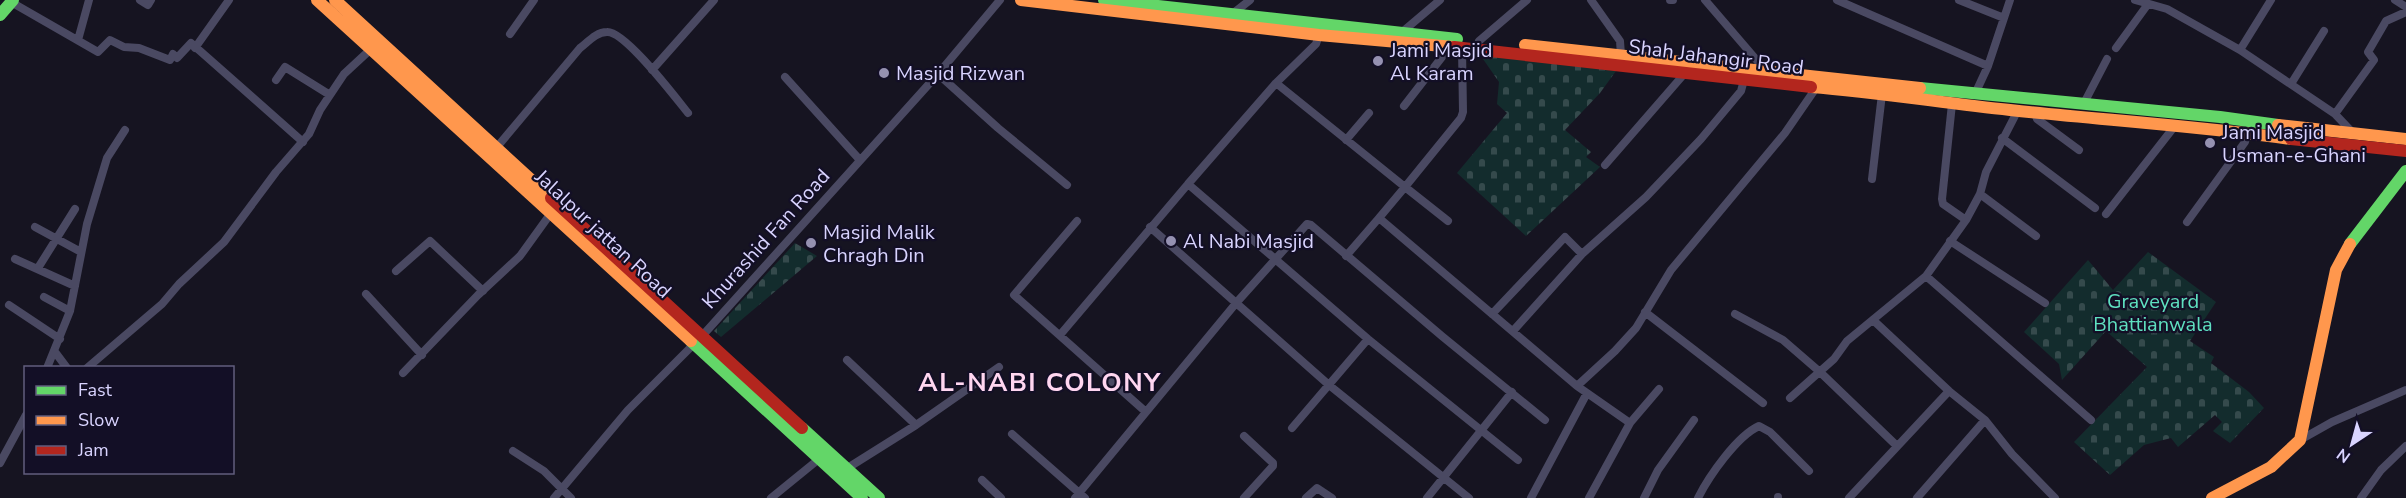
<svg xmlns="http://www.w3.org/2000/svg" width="2406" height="498" viewBox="0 0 2406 498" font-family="'Nunito Sans',sans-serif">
	<defs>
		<pattern id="cemetery-stones" width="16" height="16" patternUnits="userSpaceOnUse" patternTransform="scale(1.5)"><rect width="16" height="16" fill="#132c2d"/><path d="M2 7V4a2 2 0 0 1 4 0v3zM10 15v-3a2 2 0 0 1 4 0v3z" fill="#354a4c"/></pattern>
	</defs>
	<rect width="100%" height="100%" fill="#161421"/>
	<path fill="url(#cemetery-stones)" d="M1486,55l130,16 -16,22 -35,37 26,22 -5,5 14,10 -74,69 -69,-63 50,-60 -10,-9 2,-22 -16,-23z
		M795,243l22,13 -96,81 -7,-6z
		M2148,252l68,50 -26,39 24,16 -3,6 38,29 15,16 -34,35 -17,-12 9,-9 -7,-7 -37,32 -7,-9 -27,7 -34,30 -36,-33 73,-75 -41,-36 -44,49 -3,-16 -35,-32 64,-72 25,30z"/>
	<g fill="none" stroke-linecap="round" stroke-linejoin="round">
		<path stroke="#4a4962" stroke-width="8" d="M140,0l8,5 3,-5
			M1591,0l29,41 1,14
			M1670,0h3
			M1705,0l61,71
			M1837,0l151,66
			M1959,0l45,18
			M2135,0l32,9 73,41 95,64 18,19
			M2395,0l11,7
			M11,2l87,50 12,-12 14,7 15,1 31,12 3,-6 4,4 14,-15 112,99
			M1231,15l19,-15
			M1401,33l39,-33
			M510,34l24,-34
			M1319,35l-3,9 -40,39 -88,101 180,155 150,121
			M78,40l11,-40
			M1479,41l48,-41
			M195,48l34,-48
			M2116,48l32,-44
			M2240,50l31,-50
			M652,70l62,-70
			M938,74l60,54 69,57
			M785,77l74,82
			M276,80l9,-13 45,28
			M1276,83l129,104 -26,31
			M2291,84l33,-53
			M1975,94l13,-28 22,-66
			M1952,104l-10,95 1,5 23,16
			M2083,105l24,-46
			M1404,106l38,-49v-11
			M2035,113l2,6 42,31
			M2335,114l39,-54 -6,-8 18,-31 20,-9
			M2002,138l93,70
			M1346,140l23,-27
			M497,147l83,-99c8,-6 16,-16 27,-16 18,-1 68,65 81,81
			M1605,165l80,-92
			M1872,179l10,-85
			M1980,194l56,42
			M2106,214l68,-87
			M1077,221l-63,74 132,117
			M1448,221l-43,-34 56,-69 2,-6 -1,-64
			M2187,222l58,-80 2,-9
			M35,227l46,25
			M1150,227l179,158 140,113
			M1950,241l95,62
			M1346,256l33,-38 198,168
			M15,259l60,27
			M38,268l37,-59
			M396,271l34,-30 53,50
			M1926,276l165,144
			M366,294l56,61
			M44,297l26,14
			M9,305l51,34
			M1645,312l118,91
			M1492,314l73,-77 17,17
			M1735,314l48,26 37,32 77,74
			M1513,331l69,-77 64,-57 55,-58 40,-48 3,-11
			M1060,335l128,-151
			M55,352l12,16
			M847,360l69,65
			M47,368l23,-57 17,-87 20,-66 18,-28
			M87,368l75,-64 17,-20 45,-42 52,-70 33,-38 11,-24 24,-36 27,-25
			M403,373l75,-78 42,-39 31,-43
			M1790,398l44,-39 13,-18 79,-65 40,-56 14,-26 6,-22 32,-62
			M1985,420l27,34 43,44
			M1630,423l-53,-37 38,-35 21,-23 35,-58 114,-137 31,-45
			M1292,428l76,-89
			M1012,434l73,64
			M1244,436l29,27v3l-29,32
			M2300,440l32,-18 74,-32
			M513,451l31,20 27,27
			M0,463l26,-48
			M846,469l70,-44 83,-58
			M982,480l19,18
			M554,498l74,-88 75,-75 235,-261 62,-74
			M771,498l48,-39
			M1075,498l162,-196 70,-78 4,1 132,112 102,83
			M1306,498l11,-10 15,10
			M1427,498l85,-106
			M1531,498l56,-105
			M1589,498l41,-75 29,-34
			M1644,498l14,-28 36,-50
			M1698,498c11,-22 39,-62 61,-72l11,6 39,39
			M1778,498v-1
			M1849,498l100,-107 -76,-71
			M1917,498l68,-78 -36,-29
			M2361,498l20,-28 25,-24"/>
		<path stroke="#63d668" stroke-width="12" d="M1104,0l353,39
			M0,15l13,-15
			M1920,88l300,29 58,8
			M2350,244l56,-73
			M691,341l171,157
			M802,428l77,70"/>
		<path stroke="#ff974d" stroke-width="12" d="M317,0l374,341
			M335,0l216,198
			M1021,0l298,35 135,12
			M1525,45l395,43
			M1811,87c66,5 132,16 199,23 94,10 188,16 281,29
			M2278,125l128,14
			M2212,498l59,-31 29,-27 36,-170 14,-26"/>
		<path stroke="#b3261e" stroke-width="12" d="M1454,47l357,40
			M2291,139l115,12
			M551,198l251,230"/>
	</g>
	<g fill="#9591b1" stroke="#130f26" stroke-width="2">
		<circle cx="1378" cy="61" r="6"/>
		<circle cx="884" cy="73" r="6"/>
		<circle cx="2210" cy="143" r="6"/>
		<circle cx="1171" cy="241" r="6"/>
		<circle cx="811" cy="243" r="6"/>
	</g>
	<g text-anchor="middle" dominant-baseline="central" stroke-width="4.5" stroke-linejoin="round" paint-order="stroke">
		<g font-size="20" fill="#d9d4ff" stroke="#130f26" text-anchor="start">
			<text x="1390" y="50">Jami Masjid<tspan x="1390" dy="23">Al Karam</tspan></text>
			<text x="896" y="73">Masjid Rizwan</text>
			<text x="2222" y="132">Jami Masjid<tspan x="2222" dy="23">Usman-e-Ghani</tspan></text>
			<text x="823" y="232">Masjid Malik<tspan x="823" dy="23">Chragh Din</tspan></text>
			<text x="1183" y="241">Al Nabi Masjid</text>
		</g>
		<g font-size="20" fill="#d9d4ff" stroke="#130f26">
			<text transform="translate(1716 57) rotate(7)">Shah Jahangir Road</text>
			<text transform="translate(603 234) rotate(43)">Jalalpur jattan Road</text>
			<text transform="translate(766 239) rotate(-48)">Khurashid Fan Road</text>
		</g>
		<g font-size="20" fill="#5fe0c0" stroke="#130f26">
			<text x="2153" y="301">Graveyard<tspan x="2153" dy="23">Bhattianwala</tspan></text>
		</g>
		<g font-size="26" font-weight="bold" letter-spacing="1.5" fill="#ffd6f0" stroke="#130f26">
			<text x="1040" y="382">AL-NABI COLONY</text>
		</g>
	</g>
	<rect x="24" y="366" width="210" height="108" fill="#130f26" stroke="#625e7d" stroke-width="1.5"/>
	<rect x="36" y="386" width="30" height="9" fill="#63d668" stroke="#625e7d" stroke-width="1.5"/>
	<text x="78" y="396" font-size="18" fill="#d9d4ff">Fast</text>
	<rect x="36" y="416" width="30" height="9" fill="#ff974d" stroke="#625e7d" stroke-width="1.5"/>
	<text x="78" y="426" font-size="18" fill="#d9d4ff">Slow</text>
	<rect x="36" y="446" width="30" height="9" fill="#b3261e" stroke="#625e7d" stroke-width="1.5"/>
	<text x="78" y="456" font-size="18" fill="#d9d4ff">Jam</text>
	<g transform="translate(2352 444) rotate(216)" stroke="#130f26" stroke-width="4.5" paint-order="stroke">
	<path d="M0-4.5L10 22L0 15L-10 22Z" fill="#d9d4ff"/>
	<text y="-9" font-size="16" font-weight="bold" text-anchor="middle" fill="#d9d4ff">N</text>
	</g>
</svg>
